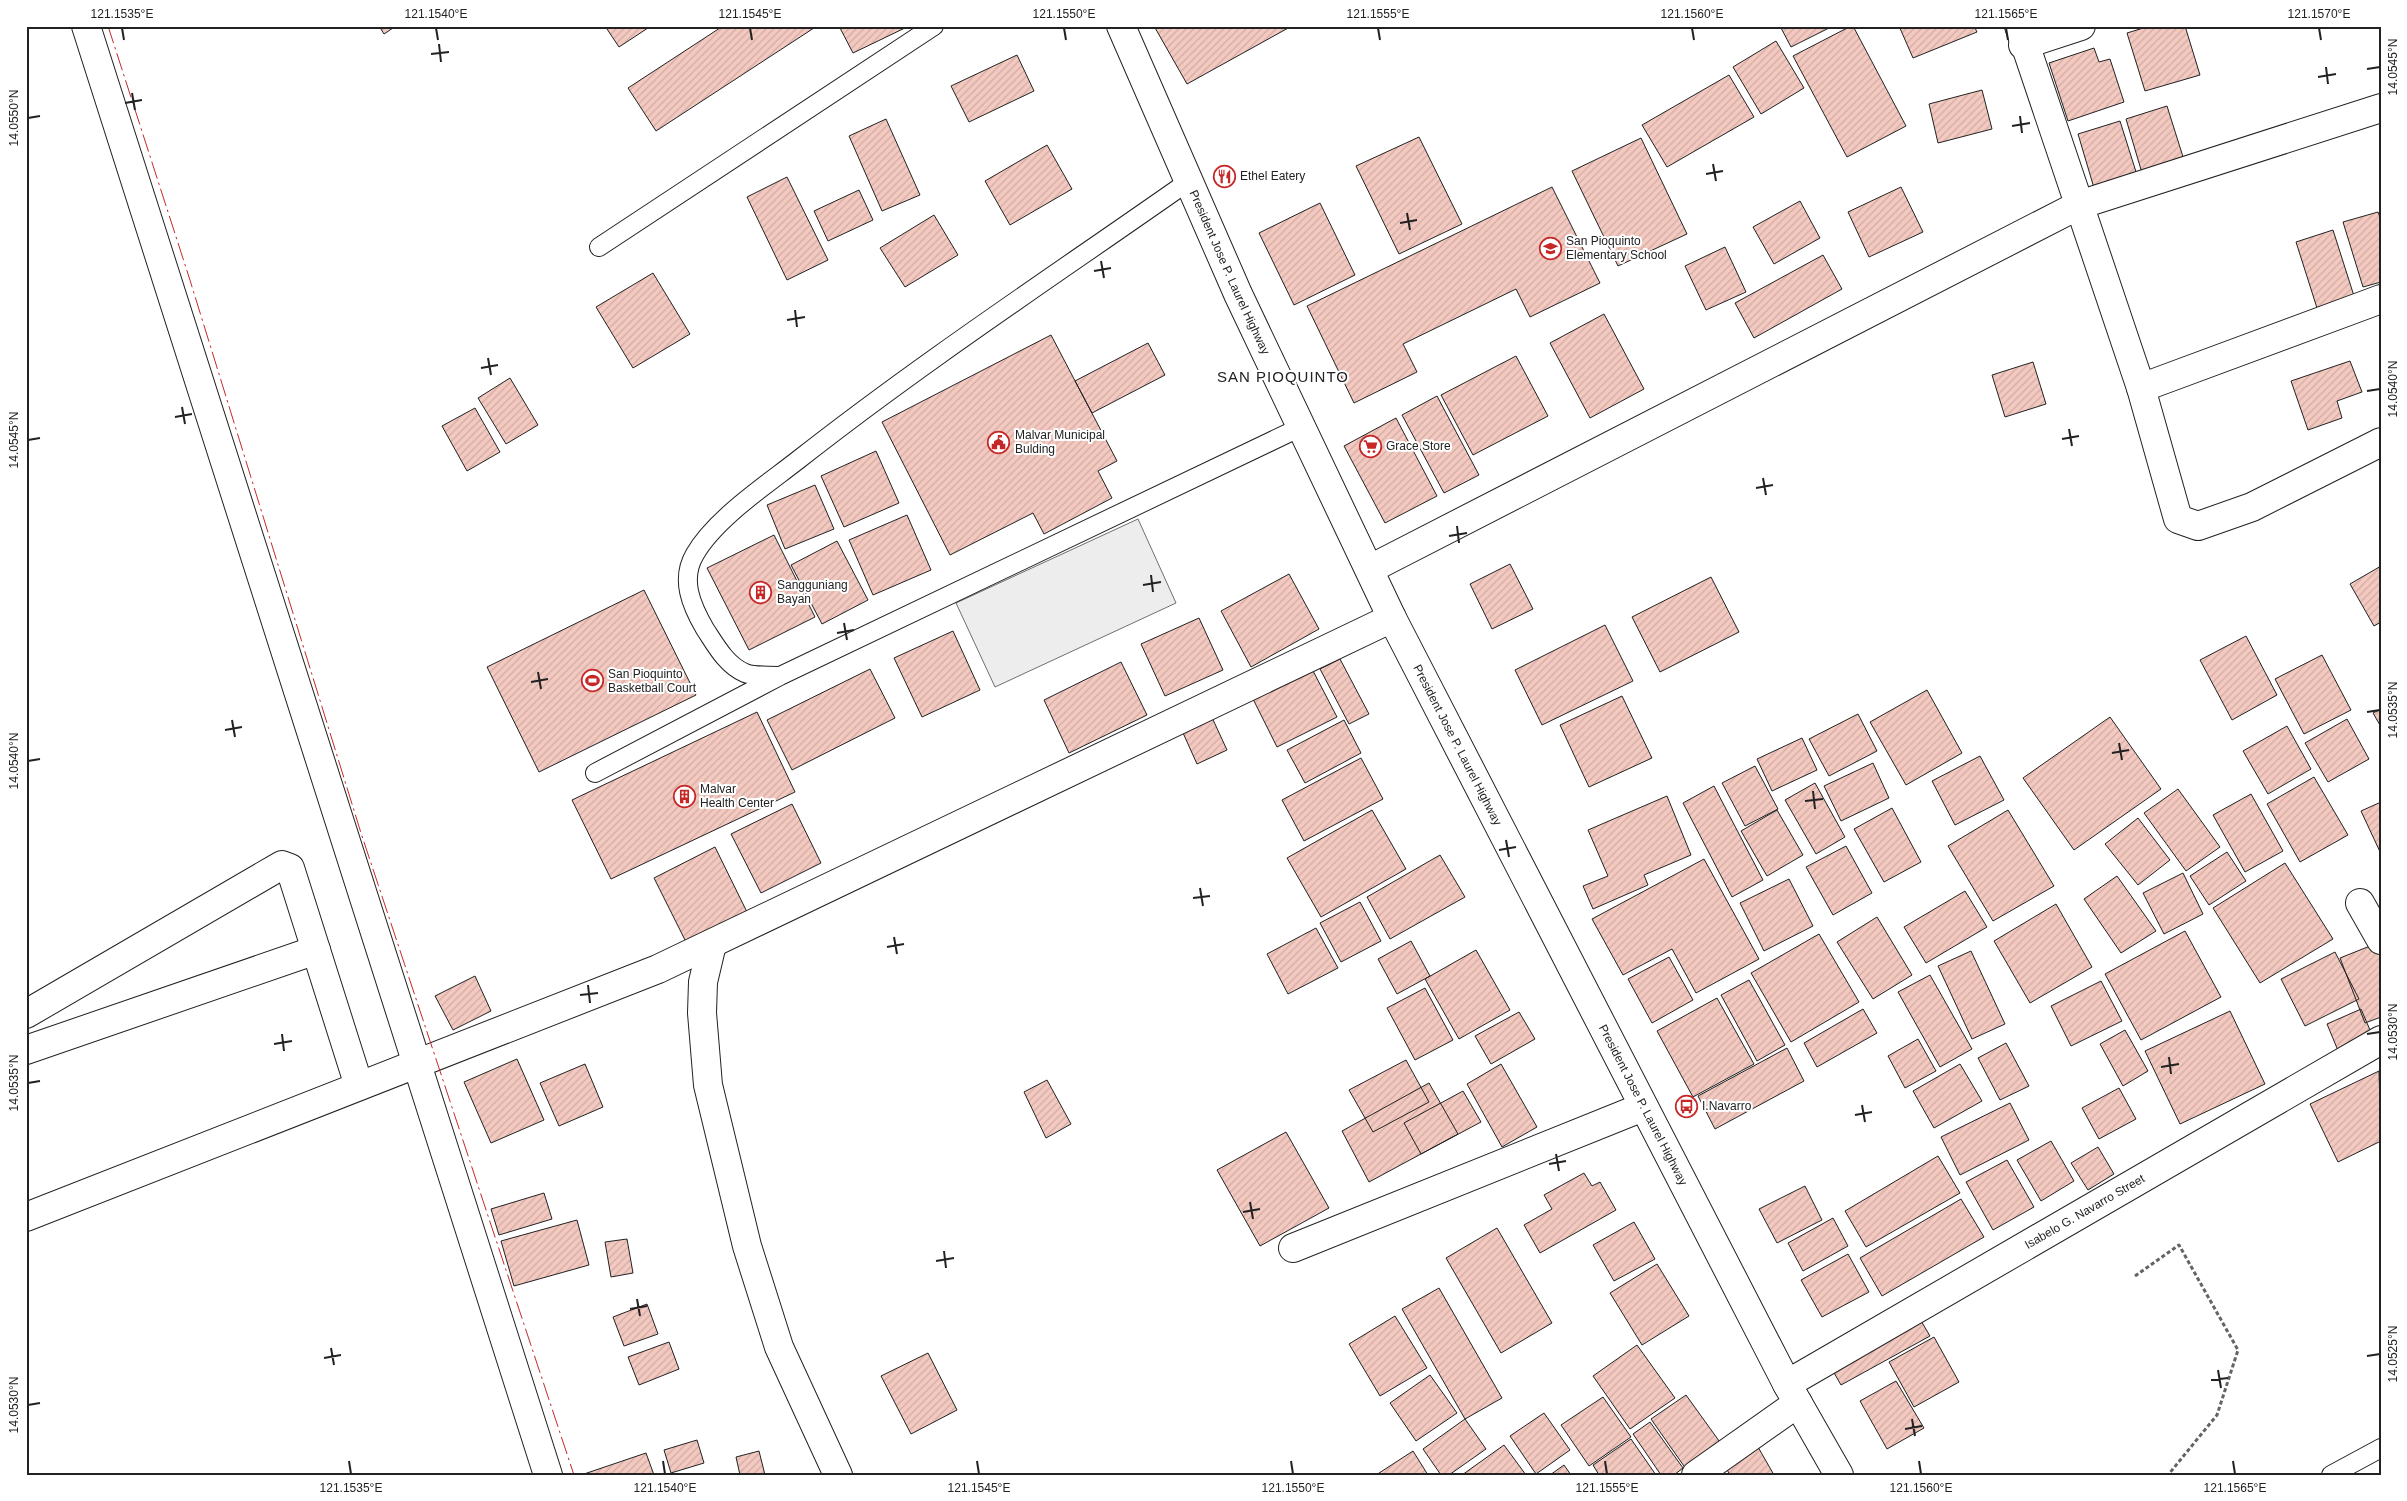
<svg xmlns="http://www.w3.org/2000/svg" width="2407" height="1501" viewBox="0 0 2407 1501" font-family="Helvetica,sans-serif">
	<defs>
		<pattern id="building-hatch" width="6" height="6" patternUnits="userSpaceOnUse" patternTransform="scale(1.25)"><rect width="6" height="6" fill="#f3c9c0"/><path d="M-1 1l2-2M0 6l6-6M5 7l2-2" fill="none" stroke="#d0aca5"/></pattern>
	</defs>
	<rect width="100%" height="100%" fill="#fff"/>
	<path fill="#ededed" stroke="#6f6f6f" d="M1138,519l38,84 -181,84 -39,-84z"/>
	<path fill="url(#building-hatch)" stroke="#222" d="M379,26h17l-12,8z
		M605,26h46l-32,21z
		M723,26h94l-161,105 -28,-43z
		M839,26h70l-56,27z
		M1154,26h136v1l-103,57z
		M1780,26h53l-42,21z
		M1851,26h2l53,100 -59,31 -54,-101z
		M1899,26h75l3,6 -64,26z
		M2150,26h35l15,49 -55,16 -18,-58z
		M1776,41l28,47 -43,26 -28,-47z
		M2094,48l5,14 11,-3 14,43 -56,19 -19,-58z
		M1017,55l17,36 -65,31 -18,-36z
		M1729,75l25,42 -87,50 -25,-42z
		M1982,90l10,39 -54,14 -9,-39z
		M2167,106l17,54 -42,13 -16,-54z
		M886,119l34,76 -38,16 -33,-75z
		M2120,121l17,54 -43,13 -16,-54z
		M1419,137l43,87 -63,30 -43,-88z
		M1641,138l46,96 -69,32 -46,-95z
		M1047,145l25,44 -62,36 -25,-44z
		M787,177l41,83 -41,20 -40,-83z
		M1552,187l48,96 -70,34 -14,-28 -113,55 14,28 -63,31 -47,-97z
		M1901,187l22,45 -54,25 -21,-45z
		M859,190l14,30 -45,21 -14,-30z
		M1800,201l20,37 -46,26 -21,-37z
		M1320,203l35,72 -61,30 -35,-72z
		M2378,212l3,8v62l-18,5 -20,-65z
		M934,215l24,40 -53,32 -25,-39z
		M2333,230l21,66 -37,12 -21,-66z
		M1725,247l21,45 -40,18 -21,-44z
		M1823,255l19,34 -88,49 -19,-35z
		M653,273l37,61 -57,34 -37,-61z
		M1604,314l40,75 -54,29 -40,-75z
		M1051,335l66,126 -19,10 14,27 -68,36 -11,-21 -83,42 -68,-133z
		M1148,343l17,32 -73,38 -17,-32z
		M1516,356l32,60 -75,39 -32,-60z
		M2350,361l12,31 -25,9 5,17 -34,12 -17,-49z
		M2033,362l13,42 -41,13 -13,-42z
		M510,378l28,47 -32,19 -28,-46z
		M1437,396l42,79 -35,18 -42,-78z
		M475,408l25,44 -33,19 -25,-45z
		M1396,418l41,78 -52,27 -41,-77z
		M876,451l23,52 -55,24 -23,-51z
		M815,485l19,44 -49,20 -18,-44z
		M907,515l24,55 -58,25 -24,-55z
		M774,535l41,82 -66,33 -42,-82z
		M837,541l31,59 -46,24 -31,-59z
		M1510,564l23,45 -41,20 -22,-45z
		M2381,566v56l-7,4 -24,-42z
		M1289,574l30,55 -68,38 -30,-56z
		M1711,577l28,55 -79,40 -28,-55z
		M644,590l52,105 -157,77 -52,-105z
		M1199,618l24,52 -58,26 -24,-52z
		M1605,625l28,56 -91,44 -27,-55z
		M953,631l27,59 -58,27 -28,-59z
		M2246,636l31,59 -45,25 -32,-60z
		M2322,655l29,55 -47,24 -29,-55z
		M1340,659l29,55 -20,10 -29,-55z
		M1121,662l26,53 -78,38 -25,-53z
		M1311,667l26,50 -60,30 -25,-50z
		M870,669l25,49 -103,52 -25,-50z
		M1927,690l35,63 -56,32 -36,-63z
		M1622,696l30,62 -63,29 -29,-62z
		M2381,709v18l-8,-14z
		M1209,711l18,39 -30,14 -18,-40z
		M757,712l38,80 -184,87 -39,-79z
		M1858,714l19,37 -48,25 -20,-37z
		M2110,717l51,72 -87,61 -51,-72z
		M2347,719l22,40 -41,23 -23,-39z
		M1344,720l17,33 -56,30 -18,-33z
		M2287,726l24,43 -43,25 -25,-43z
		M1802,738l15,32 -45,21 -15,-32z
		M1980,756l24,44 -49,25 -23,-44z
		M1361,758l22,41 -79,42 -22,-41z
		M1873,763l16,35 -48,23 -17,-35z
		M1755,766l23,43 -33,17 -23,-43z
		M2314,777l34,58 -48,27 -33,-58z
		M1815,783l30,54 -29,17 -31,-54z
		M1714,786l49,94 -31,17 -49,-94z
		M2178,789l42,58 -34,24 -42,-58z
		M2251,794l32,57 -38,21 -32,-57z
		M1667,796l24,59 -47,20 4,10 -55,24 -10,-23 25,-10 -20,-46z
		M2381,802v52l-20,-43z
		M792,804l29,59 -60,30 -30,-59z
		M1892,808l29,54 -37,20 -30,-53z
		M1372,810l34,59 -85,48 -34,-59z
		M1777,810l26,45 -36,21 -26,-45z
		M2008,810l46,76 -61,35 -45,-75z
		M2138,818l32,42 -32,25 -33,-41z
		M1846,846l26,47 -39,22 -27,-48z
		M715,847l32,65 -61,30 -32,-64z
		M2227,852l19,29 -37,24 -19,-29z
		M1440,855l25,42 -75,42 -23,-42z
		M1704,859l55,100 -63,34 -24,-44 -49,26 -31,-56z
		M2285,863l48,76 -73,44 -47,-75z
		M2183,873l20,41 -39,20 -21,-41z
		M2117,876l39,55 -35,22 -37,-54z
		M1789,879l24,47 -49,25 -24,-48z
		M1965,891l22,36 -61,36 -22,-36z
		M1360,902l21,39 -40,21 -21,-39z
		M2056,904l36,63 -62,36 -36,-62z
		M1877,917l35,58 -39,24 -36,-57z
		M1316,928l22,40 -50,26 -21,-40z
		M2185,931l36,66 -80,43 -36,-66z
		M1819,934l40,68 -68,40 -40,-69z
		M1411,941l19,35 -33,18 -19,-35z
		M2380,942l1,75 -16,6 -25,-65z
		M1476,950l34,60 -51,29 -34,-60z
		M1971,951l34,73 -33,15 -34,-73z
		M2335,952l24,47 -54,27 -24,-47z
		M1669,957l24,43 -41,23 -24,-44z
		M1930,975l42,74 -32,18 -42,-75z
		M475,976l16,35 -38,19 -18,-34z
		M1749,980l36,65 -28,16 -36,-66z
		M2101,981l21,40 -51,25 -20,-40z
		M1425,988l28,52 -38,20 -28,-52z
		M1717,998l37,66 -61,33 -36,-66z
		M1863,1009l14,24 -60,34 -13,-24z
		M2361,1009l12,28 -34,16 -12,-29z
		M2230,1011l35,73 -85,40 -35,-73z
		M1519,1012l16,27 -44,25 -16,-28z
		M2125,1030l23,41 -25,15 -23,-42z
		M1918,1039l18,32 -31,17 -17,-32z
		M2006,1043l23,43 -29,14 -22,-42z
		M1787,1048l17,33 -89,48 -17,-33z
		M517,1059l27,61 -53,23 -27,-61z
		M1406,1060l23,42 -56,30 -24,-42z
		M585,1064l18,43 -44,19 -19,-43z
		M1501,1064l36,63 -35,20 -35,-63z
		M1960,1064l22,37 -48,27 -21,-37z
		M2379,1071l2,70 -43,21 -28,-58z
		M1047,1080l24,44 -25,14 -22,-46z
		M1429,1083l29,51 -89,48 -27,-51z
		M2119,1088l17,31 -37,20 -17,-31z
		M1463,1091l18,31 -60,32 -17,-31z
		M2010,1103l19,37 -69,35 -19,-38z
		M1286,1132l43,76 -69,38 -43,-76z
		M2051,1141l23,40 -33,20 -24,-41z
		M2098,1147l16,27 -26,16 -17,-27z
		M1938,1156l22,37 -94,54 -21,-36z
		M2007,1160l27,47 -41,23 -27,-48z
		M1584,1173l8,13 8,-4 16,28 -76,43 -16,-28 28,-16 -8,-14z
		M1805,1186l17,34 -45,23 -18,-34z
		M544,1193l8,26 -53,16 -8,-26z
		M1961,1199l23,38 -102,59 -22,-38z
		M1833,1218l15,28 -45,25 -15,-28z
		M577,1220l12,45 -75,21 -13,-45z
		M1634,1222l21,37 -41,22 -21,-36z
		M1497,1228l55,95 -51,30 -55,-95z
		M627,1239l6,34 -22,4 -6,-35z
		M1848,1254l21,38 -47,25 -21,-37z
		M1657,1264l32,52 -47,29 -32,-52z
		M1439,1288l63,110 -37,21 -63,-110z
		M647,1304l11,30 -34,12 -11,-29z
		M1917,1314l13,22 -89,49 -12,-21z
		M1395,1316l32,52 -47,28 -31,-52z
		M1934,1337l25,45 -45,25 -25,-45z
		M669,1342l10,27 -40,16 -11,-28z
		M1637,1345l38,53 -45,31 -37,-53z
		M928,1353l29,57 -46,24 -30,-58z
		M1430,1375l27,38 -41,28 -26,-38z
		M1896,1381l28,47 -37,21 -27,-48z
		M1686,1395l36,50 -36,24 -35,-50z
		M1603,1397l28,40 -42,29 -28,-41z
		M1544,1413l26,37 -34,24 -26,-38z
		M1465,1419l21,30 -37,26h-8l-18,-26z
		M1650,1422l33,46 -9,7h-13l-28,-41z
		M1631,1439l25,36h-57l-6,-10z
		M697,1440l7,23 -33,10 -7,-23z
		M1504,1445l22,30h-64z
		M1758,1447l16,28h-44l-5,-9z
		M759,1451l6,24h-25l-4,-18z
		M1413,1451l15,24h-52z
		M646,1453l8,22h-73z
		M1564,1465l7,10h-21z"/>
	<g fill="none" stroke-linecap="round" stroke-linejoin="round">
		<defs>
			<path id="service" d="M599,247l335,-221
				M780,676c-10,-1 -26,1 -35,-3 -19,-8 -30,-29 -40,-44 -14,-24 -25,-50 -10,-75 20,-35 71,-69 103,-94 126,-99 260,-187 391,-279
				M595,773l185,-97 521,-249
				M2331,1475l50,-27"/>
			<g id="minor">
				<path d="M86,26l462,1449"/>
				<path d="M2019,26l122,362 37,131 20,7 54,-19 129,-65"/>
				<path d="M2023,45l58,-19"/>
				<path d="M2141,388l240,-89"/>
				<path d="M1370,569l709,-364 302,-97"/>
				<path d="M2360,903l21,37"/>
				<path d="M712,944l-9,38 -1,31 6,72 39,161 32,101 59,128"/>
				<path d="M26,1014l256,-149 8,3 69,218"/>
				<path d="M26,1050l290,-100"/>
				<path d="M26,1217l632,-248 734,-351"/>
				<path d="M1293,1248l350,-141"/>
				<path id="s1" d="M1787,1384l594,-344"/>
				<path d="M1696,1475l102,-72"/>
			</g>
			<g id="trunk">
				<path id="s2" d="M1121,26l117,268 154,324 395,766 52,91"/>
			</g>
		</defs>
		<use href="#service" stroke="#222" stroke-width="20"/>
		<use href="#minor" stroke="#222" stroke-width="30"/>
		<use href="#trunk" stroke="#222" stroke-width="30"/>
		<path stroke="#646464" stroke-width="3" stroke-dasharray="4 2.5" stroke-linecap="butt" d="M2135,1276l44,-31 59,105 -21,65 -49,60"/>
		<use href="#service" stroke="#fff" stroke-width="18"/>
		<use href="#minor" stroke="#fff" stroke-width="28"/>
		<use href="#trunk" stroke="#fff" stroke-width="28"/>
		<path stroke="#c62828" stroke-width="1" stroke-dasharray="18 4 2.5 4" stroke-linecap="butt" d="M108,26l81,251 172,556 213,642"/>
	</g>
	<path fill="none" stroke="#222" stroke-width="2" d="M122,28l2,12M436,28l2,12M750,28l2,12M1064,28l2,12M1378,28l2,12M1692,28l2,12M2006,28l2,12M2319,28l2,12M439,44l2,18M431,54l18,-2M2326,67l2,17M2367,69l13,-2M2318,77l18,-3M132,93l3,17M125,103l17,-3M2020,116l2,17M28,118l12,-2M2012,126l18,-3M1713,164l3,17M1706,174l17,-3M1407,213l3,17M1400,223l17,-3M1101,261l3,17M1094,271l17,-3M795,310l2,17M787,320l18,-3M488,358l3,17M481,368l17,-3M2367,391l13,-2M182,407l3,17M175,417l17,-3M2069,429l3,17M2062,439l17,-3M28,440l12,-2M1763,478l3,17M1756,488l17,-3M1457,526l2,17M1449,536l18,-3M1151,575l2,17M1143,585l18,-3M844,623l3,17M837,633l17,-3M538,672l3,17M531,682l17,-3M2367,712l13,-2M232,720l3,17M225,730l17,-3M2119,743l3,17M2112,753l17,-3M28,761l12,-2M1813,791l2,18M1805,801l18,-2M1506,840l3,17M1499,850l17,-3M1200,888l3,18M1193,898l17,-2M894,937l3,17M887,947l17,-3M588,985l2,18M580,995l18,-2M282,1034l2,17M2367,1034l13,-2M274,1044l18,-3M2169,1057l2,17M2161,1067l18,-3M28,1083l12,-2M1862,1105l3,17M1855,1115l17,-3M1556,1154l3,17M1549,1164l17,-3M1250,1202l3,17M1243,1212l17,-3M944,1251l2,17M936,1261l18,-3M637,1299l3,17M630,1309l17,-3M331,1348l3,17M2367,1356l13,-2M324,1358l17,-3M2218,1370l3,18M2211,1380l17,-2M28,1405l12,-2M1912,1419l3,17M1905,1429l17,-3M349,1461l2,13M663,1461l2,13M977,1461l2,13M1291,1461l2,13M1605,1461l2,13M1919,1461l2,13M2233,1461l2,13"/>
	<defs>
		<symbol id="restaurant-ring" viewBox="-11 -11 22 22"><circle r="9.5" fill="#fff" stroke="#c62828" stroke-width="1.5"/><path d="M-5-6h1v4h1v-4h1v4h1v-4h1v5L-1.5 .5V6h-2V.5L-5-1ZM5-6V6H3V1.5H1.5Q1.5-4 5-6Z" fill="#c62828"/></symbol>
		<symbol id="school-ring" viewBox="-11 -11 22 22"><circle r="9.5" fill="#fff" stroke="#c62828" stroke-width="1.5"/><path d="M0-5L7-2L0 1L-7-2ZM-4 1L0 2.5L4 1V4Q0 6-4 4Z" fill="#c62828"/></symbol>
		<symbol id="civic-ring" viewBox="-11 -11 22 22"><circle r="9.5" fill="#fff" stroke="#c62828" stroke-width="1.5"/><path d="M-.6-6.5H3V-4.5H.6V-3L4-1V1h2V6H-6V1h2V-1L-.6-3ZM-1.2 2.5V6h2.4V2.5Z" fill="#c62828"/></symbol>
		<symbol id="supermarket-ring" viewBox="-11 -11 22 22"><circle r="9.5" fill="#fff" stroke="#c62828" stroke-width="1.5"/><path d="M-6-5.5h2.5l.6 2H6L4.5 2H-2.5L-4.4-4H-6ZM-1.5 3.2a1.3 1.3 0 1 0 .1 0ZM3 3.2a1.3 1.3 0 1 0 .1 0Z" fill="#c62828"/></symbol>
		<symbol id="building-ring" viewBox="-11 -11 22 22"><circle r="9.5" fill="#fff" stroke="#c62828" stroke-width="1.5"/><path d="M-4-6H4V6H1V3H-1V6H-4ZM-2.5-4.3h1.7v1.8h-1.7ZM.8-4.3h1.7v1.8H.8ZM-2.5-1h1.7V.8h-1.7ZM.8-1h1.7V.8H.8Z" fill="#c62828"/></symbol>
		<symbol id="stadium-ring" viewBox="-11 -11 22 22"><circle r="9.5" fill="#fff" stroke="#c62828" stroke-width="1.5"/><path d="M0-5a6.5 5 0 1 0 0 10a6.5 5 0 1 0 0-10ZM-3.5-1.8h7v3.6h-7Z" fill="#c62828"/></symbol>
		<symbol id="bus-ring" viewBox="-11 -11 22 22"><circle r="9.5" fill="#fff" stroke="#c62828" stroke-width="1.5"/><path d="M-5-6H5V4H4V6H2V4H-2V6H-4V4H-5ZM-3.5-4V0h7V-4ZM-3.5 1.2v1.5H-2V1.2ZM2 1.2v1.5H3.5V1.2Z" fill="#c62828"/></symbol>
	</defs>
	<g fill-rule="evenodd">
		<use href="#restaurant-ring" x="1212" y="164" width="25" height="25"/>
		<use href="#school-ring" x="1538" y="236" width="25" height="25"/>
		<use href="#civic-ring" x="986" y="430" width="25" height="25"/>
		<use href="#supermarket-ring" x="1358" y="434" width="25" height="25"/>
		<use href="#building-ring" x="748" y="580" width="25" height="25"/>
		<use href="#stadium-ring" x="580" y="668" width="25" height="25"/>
		<use href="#building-ring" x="672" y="784" width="25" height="25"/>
		<use href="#bus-ring" x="1674" y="1094" width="25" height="25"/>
	</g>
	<g text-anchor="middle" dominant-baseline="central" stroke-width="4" stroke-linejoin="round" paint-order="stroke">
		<g font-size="12" fill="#222" stroke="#fff" text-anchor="start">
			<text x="1240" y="176">Ethel Eatery</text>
			<text x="1566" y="241">San Pioquinto<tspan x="1566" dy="14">Elementary School</tspan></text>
			<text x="1015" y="435">Malvar Municipal<tspan x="1015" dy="14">Bulding</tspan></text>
			<text x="1386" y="446">Grace Store</text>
			<text x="777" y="585">Sangguniang<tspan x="777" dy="14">Bayan</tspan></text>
			<text x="608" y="674">San Pioquinto<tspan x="608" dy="14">Basketball Court</tspan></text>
			<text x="700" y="789">Malvar<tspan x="700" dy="14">Health Center</tspan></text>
			<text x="1702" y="1106">I.Navarro</text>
		</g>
		<g font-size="12" fill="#222" stroke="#fff">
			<text stroke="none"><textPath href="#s2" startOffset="269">President Jose P. Laurel Highway</textPath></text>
			<text stroke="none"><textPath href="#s2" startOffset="794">President Jose P. Laurel Highway</textPath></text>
			<text stroke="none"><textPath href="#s2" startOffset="1199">President Jose P. Laurel Highway</textPath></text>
			<text stroke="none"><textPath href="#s1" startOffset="344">Isabelo G. Navarro Street</textPath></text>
		</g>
		<g font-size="15" letter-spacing="1" fill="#222" stroke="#fff">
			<text x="1283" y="376">SAN PIOQUINTO</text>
		</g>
	</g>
	<rect width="2407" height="1501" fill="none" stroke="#ffffff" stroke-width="55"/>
	<rect x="28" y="28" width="2352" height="1446" fill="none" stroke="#222" stroke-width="2"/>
	<g font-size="12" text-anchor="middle" fill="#222">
		<text x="122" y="18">121.1535°E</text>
		<text x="436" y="18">121.1540°E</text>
		<text x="750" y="18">121.1545°E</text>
		<text x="1064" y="18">121.1550°E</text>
		<text x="1378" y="18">121.1555°E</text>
		<text x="1692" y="18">121.1560°E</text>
		<text x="2006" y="18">121.1565°E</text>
		<text x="2319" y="18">121.1570°E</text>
		<text transform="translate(2393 67) rotate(-90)" y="4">14.0545°N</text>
		<text transform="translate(14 118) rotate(-90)" y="4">14.0550°N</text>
		<text transform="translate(2393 389) rotate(-90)" y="4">14.0540°N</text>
		<text transform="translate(14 440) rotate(-90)" y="4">14.0545°N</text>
		<text transform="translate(2393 710) rotate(-90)" y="4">14.0535°N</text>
		<text transform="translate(14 761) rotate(-90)" y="4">14.0540°N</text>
		<text transform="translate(2393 1032) rotate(-90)" y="4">14.0530°N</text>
		<text transform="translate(14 1083) rotate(-90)" y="4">14.0535°N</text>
		<text transform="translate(2393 1354) rotate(-90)" y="4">14.0525°N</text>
		<text transform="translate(14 1405) rotate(-90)" y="4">14.0530°N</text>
		<text x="351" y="1492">121.1535°E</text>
		<text x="665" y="1492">121.1540°E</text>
		<text x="979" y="1492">121.1545°E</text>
		<text x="1293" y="1492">121.1550°E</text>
		<text x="1607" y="1492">121.1555°E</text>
		<text x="1921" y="1492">121.1560°E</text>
		<text x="2235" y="1492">121.1565°E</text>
	</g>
</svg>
